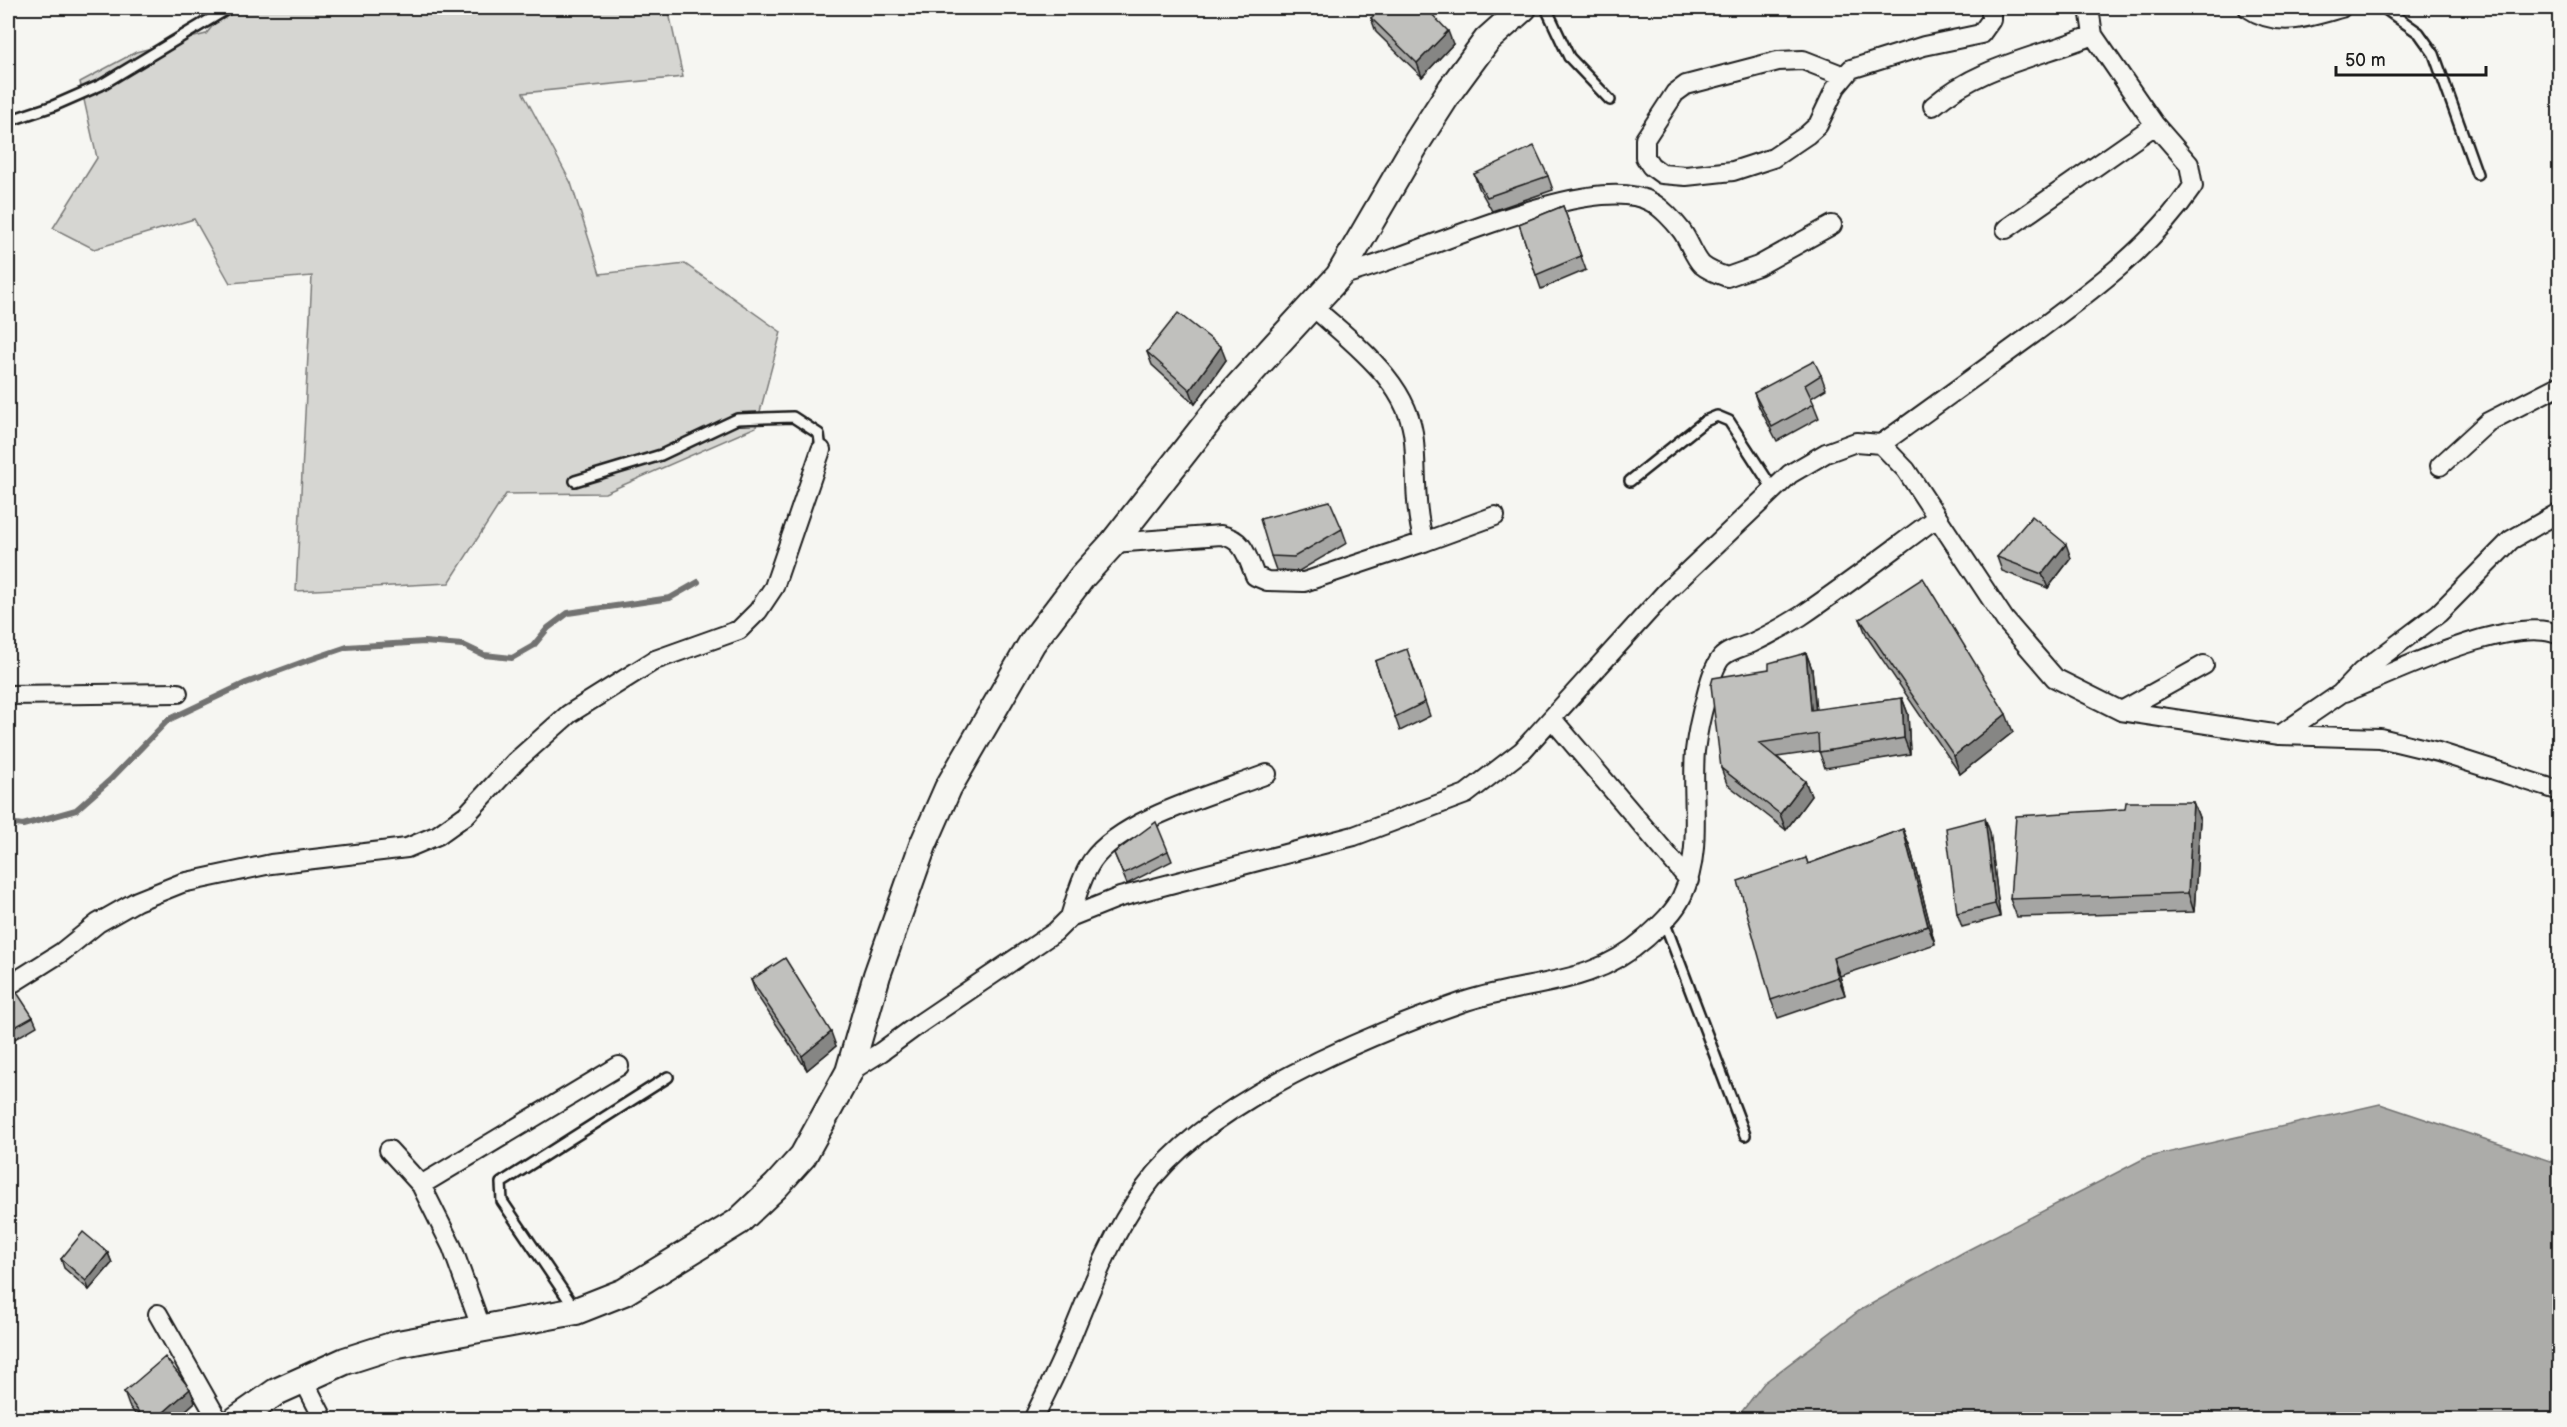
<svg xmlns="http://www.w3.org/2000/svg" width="2567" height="1427" viewBox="0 0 2567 1427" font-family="'Balsamiq Sans',sans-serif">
	<rect width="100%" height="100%" fill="#f6f6f2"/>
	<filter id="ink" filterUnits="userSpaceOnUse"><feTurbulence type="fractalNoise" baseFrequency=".0167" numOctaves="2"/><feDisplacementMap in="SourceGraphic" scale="12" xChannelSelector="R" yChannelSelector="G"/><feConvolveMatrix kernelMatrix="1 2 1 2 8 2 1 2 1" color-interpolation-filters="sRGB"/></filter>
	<g filter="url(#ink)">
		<path fill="#d6d6d2" stroke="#797977" stroke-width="1.5" d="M227,8h441l15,69 -160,16 48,90 29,91 85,-10 96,68 -25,95 -151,66 -99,1 -57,89 -153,8 16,-315 -82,7 -36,-64 -100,30 -41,-21 44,-70 -17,-76 56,-30 70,-18z"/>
		<path fill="#acaca9" stroke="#727271" stroke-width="1.5" d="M2380,1104l179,60v255h-823l28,-36 95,-72 105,-59 181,-94z"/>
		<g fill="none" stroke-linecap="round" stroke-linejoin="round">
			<path stroke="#727271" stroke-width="6" d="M8,823l15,2 53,-15 34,-30 58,-60 78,-37 57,-21 44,-15 77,-5 39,3 21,10 28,3 21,-12 15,-18 20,-15 102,-15 28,-16"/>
			<defs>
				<path id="lane" d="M1546,8l23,49 41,43
					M2384,8l35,25 15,21 43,120
					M8,121l45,-15 48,-21 128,-77
					M575,481l86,-26 76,-36 56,-2 26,17 2,16
					M1630,481l75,-60 12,-5 12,5 44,68
					M1664,921l81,214
					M575,1309l-73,-108 -1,-18 167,-106"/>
				<path id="street" d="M2248,8c31,21 61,9 93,0
					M1844,76l-41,-16 -25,1 -92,24 -11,8 -30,46v18l6,9 11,8 24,2 47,-5 40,-13 34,-23 11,-10 18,-38 15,-18 73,-23 57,-12 10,-14v-12
					M1933,106c48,-41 103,-48 160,-71
					M2006,229l149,-104
					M1339,276c71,-16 252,-108 312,-74 10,5 23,19 30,28 8,10 12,26 21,35 7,6 16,9 25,12l31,-11 74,-41
					M1311,305c39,36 99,77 103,136 3,35 0,67 10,101l71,-26
					M1881,444c51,-36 101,-73 152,-110 58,-43 119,-87 160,-148l-4,-22 -34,-39 -62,-90 -4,-27
					M2440,466l48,-44 72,-37
					M1113,543l108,-8c23,4 26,21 34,41l12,5 37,1 120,-40
					M2345,692c49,-19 167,-79 215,-57
					M8,695l170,-2
					M2121,711l83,-46
					M1553,720l136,160
					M2280,735l60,-41 21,-22 78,-59 72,-73 49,-28
					M1070,917c6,-19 11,-39 22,-56 30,-43 126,-68 175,-87
					M8,986l54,-34 36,-29 39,-22 45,-18 89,-19 136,-16 31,-13 28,-20 49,-53 54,-48 86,-54 84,-30 19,-19 16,-24 47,-137
					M849,1072l32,-20 41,-30 133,-90 15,-15 50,-20 234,-61 112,-42 56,-43 144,-159 124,-118 36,-21 30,-11 25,2 25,26 99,150 50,58 66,33 159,24 100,3 58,14 122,39
					M389,1150l32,35 31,62 29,80
					M421,1185l198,-119
					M158,1314l60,106
					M303,1379l21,41
					M1033,1420c11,-24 23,-46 33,-70 23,-56 43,-112 79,-162 61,-86 222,-153 321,-187 65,-21 125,-14 180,-63 13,-12 29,-26 36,-42 21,-44 9,-98 13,-145 2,-18 6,-36 11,-54 3,-12 7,-29 15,-39 7,-8 22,-11 31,-15 17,-8 33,-17 49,-27 46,-31 90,-65 135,-98"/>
				<path id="secondary" d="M236,1420l40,-28 69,-31 53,-17 178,-33 48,-19 114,-70 38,-36 27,-30 46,-84 28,-97 46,-130 25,-57 84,-145 50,-66 31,-34 108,-138 118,-129 78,-134 34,-53 36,-49 36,-32"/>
			</defs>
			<use href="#lane" stroke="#1c1c1c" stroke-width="14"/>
			<use href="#street" stroke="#1c1c1c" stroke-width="22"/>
			<use href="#secondary" stroke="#1c1c1c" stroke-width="30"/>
			<use href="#lane" stroke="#f6f6f2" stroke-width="9"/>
			<use href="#street" stroke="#f6f6f2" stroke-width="18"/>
			<use href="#secondary" stroke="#f6f6f2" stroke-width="26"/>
		</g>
		<path fill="#a5a5a3" stroke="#1c1c1c" stroke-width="1.5" d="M1371,18l82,26 -31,33 -46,-45z
			M1474,174l74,2 5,14 -61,21 -13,-23z
			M1563,206l23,64 -45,19 -22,-65z
			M1147,352l79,8 -31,44 -43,-39z
			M1821,375l5,14 -15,9 8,20 -42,23 -18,-34 -5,-14z
			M1342,529l5,14 -48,28 -23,-1 -5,-14z
			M1997,557l74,1 -23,30 -46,-17z
			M1860,619l153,113 -53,42 -93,-137z
			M1806,653l6,16 4,41 86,-12 6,16 2,40 -85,14 -6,-17 -42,6 28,24 6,15 -25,34 -59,-46 -6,-16 48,-99z
			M1375,661l37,2 18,53 -30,15z
			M2193,802l7,18 -6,92 -177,5 -7,-18 115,-90z
			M1903,829l7,18 25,97 -95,32 5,19 -67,23 -7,-18 35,-142 2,6z
			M1990,832l10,85 -38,10 -5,-14z
			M1168,851l4,10 -45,23 -13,-31z
			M751,980l85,66 -29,24 -51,-76z
			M8,992l25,25 4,9 -29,17z
			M108,1253l4,10 -23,27 -25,-22 -3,-9z
			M190,1389l5,13 -19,17h-37l-10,-13 -5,-14z"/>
		<path fill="#868684" stroke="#1c1c1c" stroke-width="1.5" d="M1448,31l5,13 -31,33 -5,-14z
			M1221,347l5,13 -31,44 -5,-14z
			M2066,544l5,14 -23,30 -6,-14z
			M1806,653l6,16 5,57 -6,-16z
			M1902,698l6,16 2,40 -6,-16z
			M2006,714l7,18 -53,42 -6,-18z
			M1805,781l6,15 -25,34 -6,-16z
			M2193,802l7,18 -6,92 -6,-19z
			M1985,818l5,14 10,85 -5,-13z
			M1903,829l7,18 25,97 -7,-18z
			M1833,958l7,18 5,19 -7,-18z
			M831,1032l5,14 -29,24 -5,-14z
			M108,1253l4,10 -23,27 -3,-9z
			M190,1389l5,13 -19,17h-20z"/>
		<path fill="#c0c0bd" stroke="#1c1c1c" stroke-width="1.5" d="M1381,8h45l22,23 -31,32 -46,-45z
			M1534,146l14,30 -61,21 -13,-23z
			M1563,206l18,50 -45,19 -17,-51z
			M1178,313l43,34 -31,43 -43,-38z
			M1814,361l7,14 -16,10 9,19 -42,23 -18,-34z
			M1330,501l12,28 -48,28 -23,-1 -11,-37z
			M2032,516l34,28 -24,30 -45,-17z
			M1923,578l83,136 -52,42 -94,-137z
			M1407,649l18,53 -30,15 -20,-56z
			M1806,653l5,57 91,-12 2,40 -85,14 -1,-18 -59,9 46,38 -25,33 -59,-46 -10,-83 2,-7 56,-9v-6z
			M2126,802h67l-5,91 -178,6 6,-83 109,-7z
			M1985,818l10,86 -38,9 -11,-85z
			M1156,822l12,29 -45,23 -9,-21z
			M1903,829l25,97 -95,32 5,19 -67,23 -33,-119 68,-23 2,6z
			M785,958l46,74 -29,24 -51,-76z
			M14,988l19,29 -25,14v-39z
			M83,1232l25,21 -22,28 -25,-22z
			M165,1357l25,32 -34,30h-12l-20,-27z"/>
	</g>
	<rect width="2567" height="1427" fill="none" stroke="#f6f6f2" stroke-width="30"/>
	<rect x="15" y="15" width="2537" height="1397" fill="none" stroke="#1c1c1c" stroke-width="2" filter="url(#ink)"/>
	<path d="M2336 66v9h150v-9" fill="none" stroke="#1c1c1c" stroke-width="3"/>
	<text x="2345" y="66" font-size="18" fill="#1c1c1c" stroke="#f6f6f2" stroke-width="4.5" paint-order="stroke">50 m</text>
</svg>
